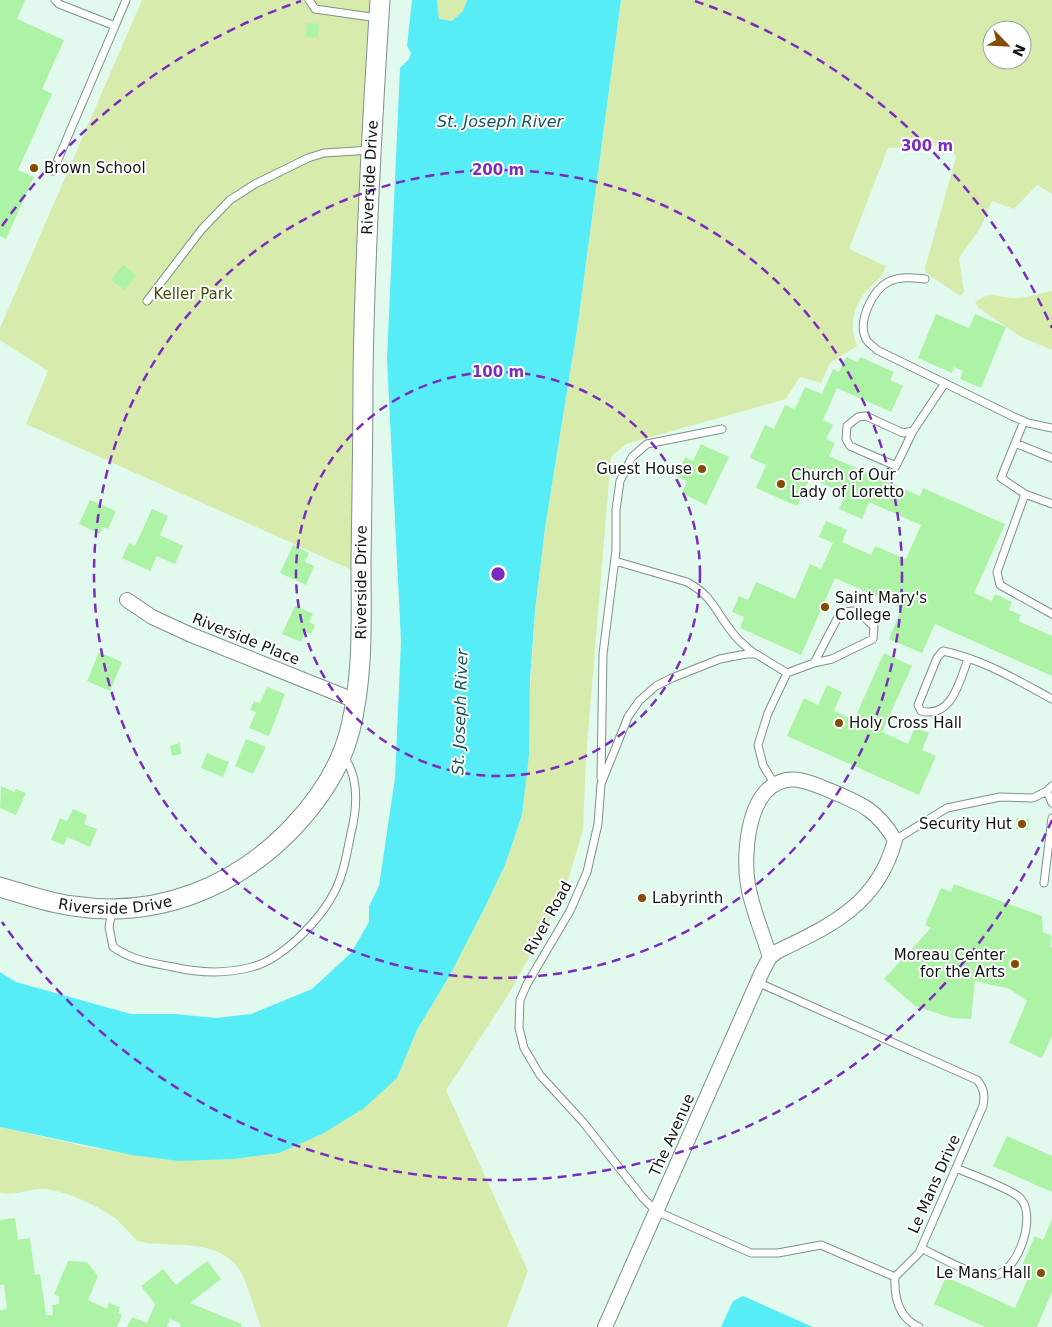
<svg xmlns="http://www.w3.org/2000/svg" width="1052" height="1327" viewBox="0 0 1052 1327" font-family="'DejaVu Sans',sans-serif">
	<rect width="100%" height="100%" fill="#e2faed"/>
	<path fill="#d7ecac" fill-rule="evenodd" d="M142,0h232l-22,570 -326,-146 22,-53 -48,-31v-12z
		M437,0h30l-4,11 -11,10 -13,-1z
		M621,0h431v194l-15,-9 -23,24 -22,-8 -11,26 -22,31 5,34 -4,4 -34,-23 -1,-5 31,-111 -7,-12 -61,3 -39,101 37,17c-3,13 -15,18 -22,28 -12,17 -14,33 -7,52l-27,17 -9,20 -21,-6 -14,22 -160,45 -15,13 -25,301 -3,72 -19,64 -57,103 -61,93 82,181 -21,56h-246c-6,-15 -14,-46 -22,-58 -24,-33 -67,-20 -102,-28 -7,-7 -13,-15 -21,-22 -15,-12 -54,-30 -74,-30 -15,0 -27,7 -42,4v-66l92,21 87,13 218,-83 20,-48 33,-55 35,-68 20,-42 17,-50 13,-204 10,-83 33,-205zM992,30h30v30h-30z
		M1052,291v59l-31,-13 -42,-29 -4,-5c14,-14 25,-5 41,-5 12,0 25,-5 36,-7z"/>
	<path fill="#57edf6" d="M412,0h25l2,19 13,2 11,-10 4,-11h154l-43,323 -33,205 -10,83 -5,69 -1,75 -7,60 -17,50 -20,42 -35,68 -33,55 -20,48 -34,31 -41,25 -43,19 -47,6 -53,2 -47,-6 -132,-28v-155l16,10 115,32h45l40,4 35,-4 61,-25 39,-36 18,-31v-16l10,-20 16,-108 6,-137 -14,-282 13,-291 9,-9 2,-6 -4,-7z
		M743,1296l70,31h-92l12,-26z"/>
	<path fill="#adf3a5" d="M0,0h25l-8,19 47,21 -22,49 10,5 -34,76 16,7 -28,62 -6,-3z
		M307,23l12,1 -1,14 -12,-1z
		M123,265l13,10 -11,15 -14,-10z
		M936,314l33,14 6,-14 31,13 -25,61 -21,-9 3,-8 -9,-4 -2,6 -34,-15z
		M846,357l12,5 2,-5 34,15 -4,8 13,6 -12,26 -54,-24 -14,32 10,5 -7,14 9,4 -6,13 91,40 3,-8 82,36 -31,69 18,8 3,-7 17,8 -3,8 12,5 -3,6 34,15v40l-117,-52 -13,29 -33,-14 13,-31 -67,-30 -34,77 -61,-27 4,-11 -12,-5 7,-16 9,4 8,-18 39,17 15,-35 11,5 12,-26 -14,-6 7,-16 21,9 -5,12 29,13 4,-9 31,13 15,-34 -52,-23 -7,17 -23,-10 7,-15 -36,-16 -13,28 -41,-18 10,-23 -16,-7 15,-33 9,4 11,-24 10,4 10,-22 17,7 11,-25 6,3z
		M701,444l28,13 -23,48 -24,-12 5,-12 -11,-5 9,-19 8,4z
		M90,500l26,11 -8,18 -5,-2 -3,7 -21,-10z
		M152,509l16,7 -8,19 23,11 -8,18 -18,-8 -7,15 -28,-13 7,-15 6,3z
		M293,545l16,8 -4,9 9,4 -8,19 -26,-12z
		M295,606l18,8 -4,8 6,3 -4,9 -6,-2 -4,10 -19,-8z
		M99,652l23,10 -12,29 -23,-10z
		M884,653l28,13 -30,66 26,12 7,-17 14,6 -7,17 14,6 -17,39 -132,-59 17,-38 14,7 9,-20 15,7 -8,19 20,9z
		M267,687l18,7 -16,42 -20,-8 7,-16 -6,-2 4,-9 6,2z
		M246,739l20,8 -13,27 -18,-8z
		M180,743l1,11 -9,2 -2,-10z
		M207,753l22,9 -6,15 -22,-9z
		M1,786l13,6 2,-3 10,4 -10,22 -16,-7z
		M73,809l14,6 -3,9 13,5 -7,18 -23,-10 -3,8 -13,-5 9,-22 7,3z
		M1016,818l13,1 -1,11 -12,-1z
		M954,884l88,32 1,16 9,4 -2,11h2v89l-10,22 -33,-15 18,-42 -17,-12 -35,-8 -4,38 -19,-1 -37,-12 -31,-27 47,-51 -6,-3 16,-37 10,4z
		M1007,1136l45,20v36l-59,-26z
		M15,1218l3,22 12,-2 5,37 5,-1 6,41h7l-1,-10 7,-1v-7l-5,-3 14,-33 19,1 11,14 -10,24 19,9 2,-6 11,4 -2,6 4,2 -5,12h-117v-17l7,-1 -3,-25 -4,1v-65z
		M1052,1219v73l-15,35h-52l-51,-23 12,-27 69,31 17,-39 -10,-4 13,-29 8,4z
		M207,1261l14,18 -31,24 52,21 -1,3h-61l1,-3 -11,-5 -3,8h-40l5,-10 15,6 8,-19 -14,-18 22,-17 13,16z"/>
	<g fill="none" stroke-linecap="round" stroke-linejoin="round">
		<defs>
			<path id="lane" d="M55,0l4,4 56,22 11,-26
				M309,0l6,9 63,9
				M53,171l62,-145
				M925,279c-12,-1 -23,-3 -35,2 -17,8 -33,40 -24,58 2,4 7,7 11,11l137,67 14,6 24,5
				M147,301l55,-72 28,-29 25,-16 53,-26 16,-5 47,-3
				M866,416l37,17 10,-2 -17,35 -46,-20 -4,-7 1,-13 11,-9z
				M1024,421l-23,57 24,16 -28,78 3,13 52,29
				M913,431l32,-48
				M1015,443l37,15
				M1025,494l27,10
				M615,561l72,21c27,15 27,28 45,50 6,9 15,15 23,22
				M853,611l6,1 15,15 -1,12 -41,20 -18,4 24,-46 6,-5z
				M968,659c-8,21 -16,60 -47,52l-3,-6 19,-47 6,-7c39,8 74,29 109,48
				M601,778l2,-124 13,-104v-40l4,-29 12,-24 15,-13 75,-15
				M775,785l-12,-20 -5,-20 10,-32 19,-40 27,-10
				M1047,791l5,12
				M895,840l52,-32 53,-11 33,1 14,-7 5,-5
				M1044,883l8,-65
				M112,911l-3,16 4,20c21,14 35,15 60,20 26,6 53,7 79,0 31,-8 69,-48 83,-76 9,-18 12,-39 16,-58 6,-25 9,-56 -8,-77
				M757,982l220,98c7,8 8,15 6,26l-64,147 -24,24 -74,-32 -43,8h-27l-95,-42 -13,-13 -60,-76 -43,-47 -16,-27 -5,-20 1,-28 7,-16 43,-73 17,-39 11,-48 3,-40 27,-67 11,-16 17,-15 16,-8 48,-19 26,-5h10l31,19
				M921,1248c19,9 55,31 75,27 23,-5 42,-62 23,-78 -10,-9 -49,-23 -63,-29
				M895,1277c-1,21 4,41 24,50"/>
			<path id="street" d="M127,600l25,17 37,17 167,67
				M605,1327l157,-355 8,-15 8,-6c54,-26 100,-47 117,-111 -18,-30 -33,-36 -64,-49 -15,-6 -35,-16 -51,-9 -33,12 -37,74 -32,103 4,24 15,49 22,72"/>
			<g id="secondary">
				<path id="s1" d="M0,887c24,7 48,16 73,19 85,13 164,-19 222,-81 25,-27 46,-59 55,-95 14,-56 11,-112 11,-169 1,-62 2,-125 2,-187 2,-125 9,-250 17,-374"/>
			</g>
		</defs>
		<use href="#lane" stroke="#7c9286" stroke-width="9"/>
		<use href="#street" stroke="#7c9286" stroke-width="16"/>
		<use href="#secondary" stroke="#7c9286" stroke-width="21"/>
		<use href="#lane" stroke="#fff" stroke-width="7"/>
		<use href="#street" stroke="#fff" stroke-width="14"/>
		<use href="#secondary" stroke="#fff" stroke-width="19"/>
	</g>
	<g fill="none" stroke="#7b2cbf" stroke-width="2.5" stroke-dasharray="9 6">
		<circle cx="498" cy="574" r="202"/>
		<circle cx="498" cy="574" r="404"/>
		<path d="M1052 820A606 606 0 0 1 2 922M2 226A606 606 0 0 1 301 1M695 1A606 606 0 0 1 1052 328"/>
	</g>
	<g fill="#844c00" stroke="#fff" stroke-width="2">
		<circle cx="34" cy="168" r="5"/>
		<circle cx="702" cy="469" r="5"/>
		<circle cx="781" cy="484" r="5"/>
		<circle cx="825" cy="607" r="5"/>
		<circle cx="839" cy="723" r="5"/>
		<circle cx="1022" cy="824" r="5"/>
		<circle cx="642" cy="898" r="5"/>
		<circle cx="1015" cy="964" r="5"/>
		<circle cx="1041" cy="1273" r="5"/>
	</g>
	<g text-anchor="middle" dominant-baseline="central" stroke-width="4" stroke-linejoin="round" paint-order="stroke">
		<g font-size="15" fill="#0d1511" stroke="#fff" text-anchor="start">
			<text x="44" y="168">Brown School</text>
			<text x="692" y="469" text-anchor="end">Guest House</text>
			<text x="791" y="475">Church of Our<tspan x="791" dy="17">Lady of Loretto</tspan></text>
			<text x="835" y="598">Saint Mary's<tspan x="835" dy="17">College</tspan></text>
			<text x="849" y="723">Holy Cross Hall</text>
			<text x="1012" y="824" text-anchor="end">Security Hut</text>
			<text x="652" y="898">Labyrinth</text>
			<text x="1005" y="955" text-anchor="end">Moreau Center<tspan x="1005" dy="17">for the Arts</tspan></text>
			<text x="1031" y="1273" text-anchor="end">Le Mans Hall</text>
		</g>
		<g font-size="15" fill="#0d1511" stroke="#fff">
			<text stroke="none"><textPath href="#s1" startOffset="986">Riverside Drive</textPath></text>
			<text stroke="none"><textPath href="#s1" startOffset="581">Riverside Drive</textPath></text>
			<text transform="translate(246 639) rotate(22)">Riverside Place</text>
			<text stroke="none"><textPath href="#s1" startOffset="118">Riverside Drive</textPath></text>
			<text transform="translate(548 918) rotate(-61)">River Road</text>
			<text transform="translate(672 1135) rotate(-66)">The Avenue</text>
			<text transform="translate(934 1184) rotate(-66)">Le Mans Drive</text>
		</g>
		<g font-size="15" fill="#405008" stroke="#fff">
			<text x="193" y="294">Keller Park</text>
		</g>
		<g font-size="16" font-style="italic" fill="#155559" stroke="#fff">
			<text x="500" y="121">St. Joseph River</text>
			<text transform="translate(460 712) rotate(-88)">St. Joseph River</text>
		</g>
	</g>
	<circle cx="498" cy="574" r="8" fill="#7b2cbf" stroke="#fff" stroke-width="2.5"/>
	<g font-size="15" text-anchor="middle" font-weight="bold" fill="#7b2cbf" stroke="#fff" stroke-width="4" stroke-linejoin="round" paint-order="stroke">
		<text x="927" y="151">300 m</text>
		<text x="498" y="175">200 m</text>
		<text x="498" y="377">100 m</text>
	</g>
	<g transform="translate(1007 45) rotate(114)"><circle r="24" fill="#ffffff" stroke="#9ea1a0"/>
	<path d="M0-4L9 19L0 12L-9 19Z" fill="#844c00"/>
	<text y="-8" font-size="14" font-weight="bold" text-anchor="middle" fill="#0d1511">N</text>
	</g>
</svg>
